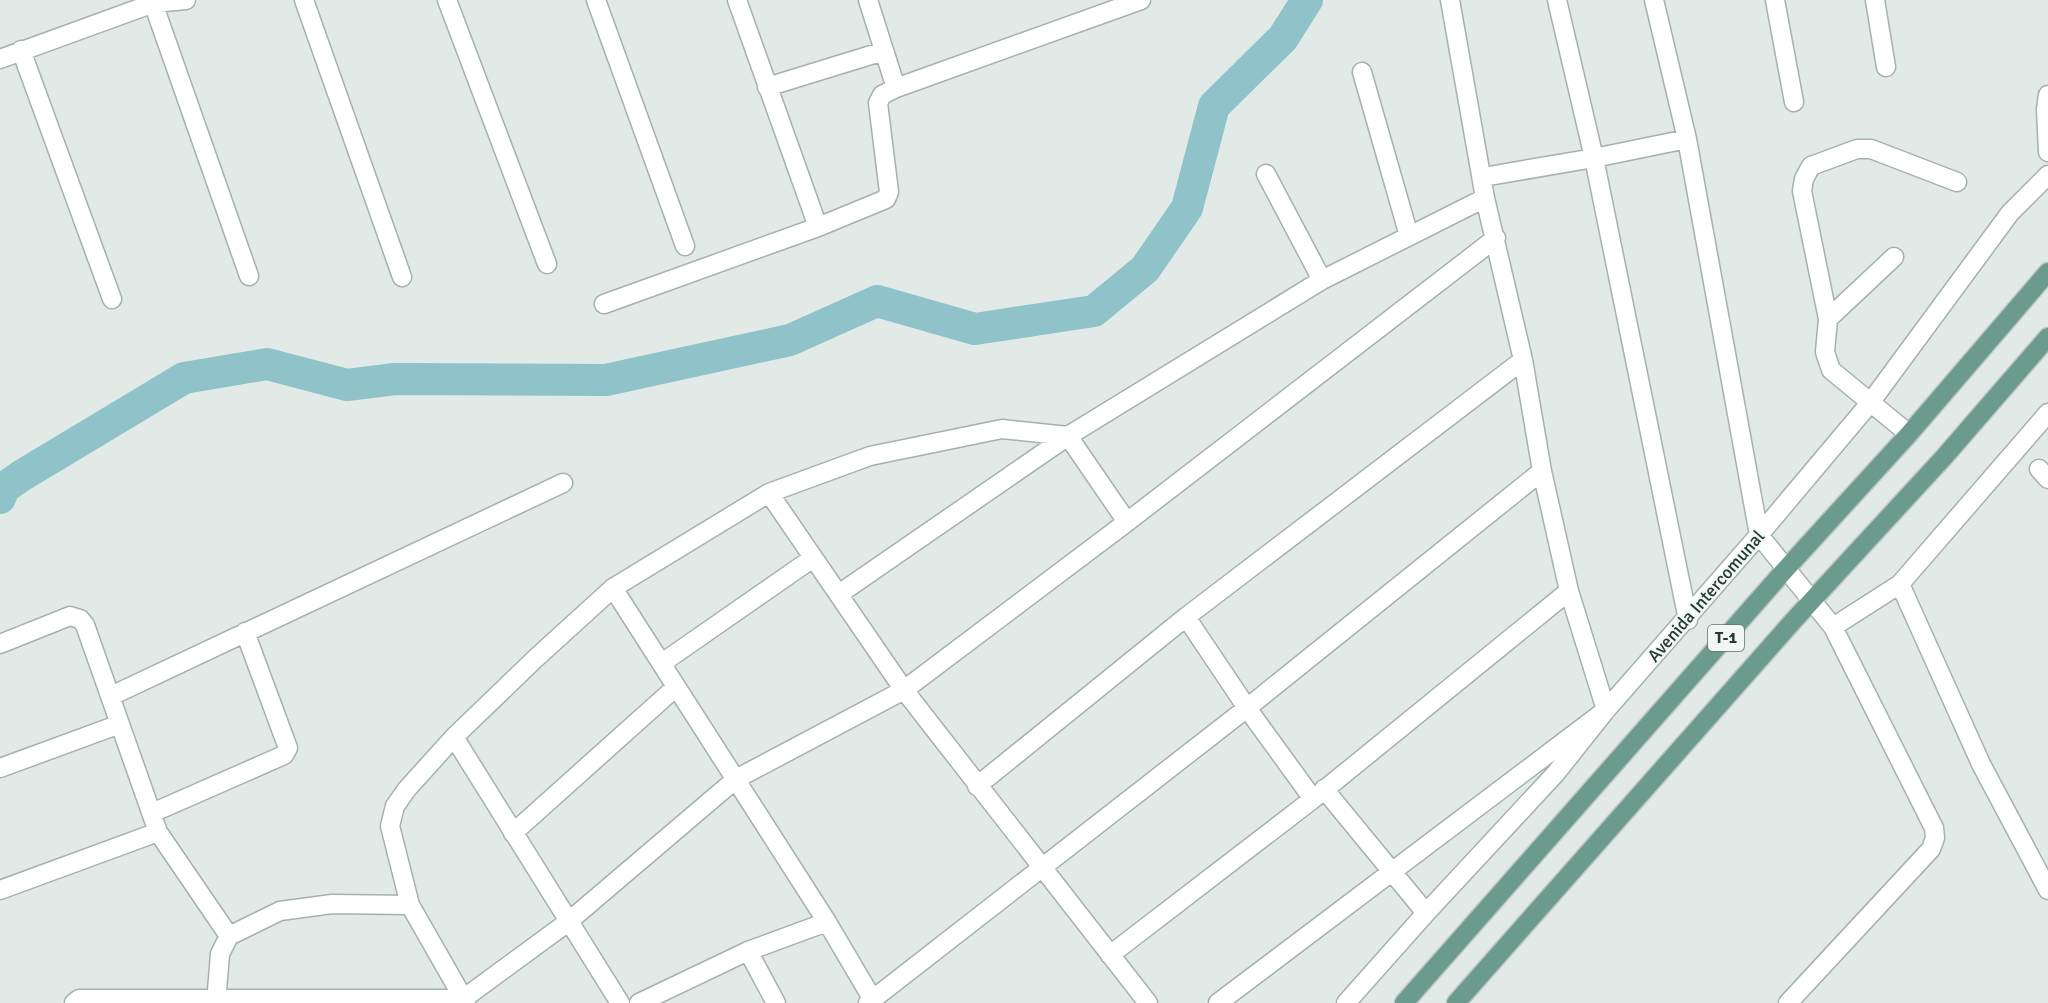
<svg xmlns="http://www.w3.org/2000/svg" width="2048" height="1003" viewBox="0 0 2048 1003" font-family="Signika,sans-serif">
	<rect width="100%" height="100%" fill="#e1eae6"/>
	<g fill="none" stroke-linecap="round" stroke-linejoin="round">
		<path stroke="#8fc2c9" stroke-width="32" d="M0,498l4,-10 17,-12 163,-98 83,-14 80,21 48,-6 211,1 184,-40 87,-39 98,28 119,-18 51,-42 42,-61 27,-102 69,-68 24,-38"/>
		<defs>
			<path id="minor" d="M152,0l97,276
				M304,0l98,277
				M447,0l100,264
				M596,0l89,246
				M737,0l81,227
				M1557,0l37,158 94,462
				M1654,0l33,139 72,396 74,92 67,-43 148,-171
				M1775,0l19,102
				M1875,0l11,67
				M21,50l91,249
				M0,59l154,-56 32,-3
				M1362,72l47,164
				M767,87l117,-36
				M896,88l245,-88
				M2048,95l-2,14 2,43
				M1266,174l56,106
				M1483,177l111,-19 93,-19
				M604,304l214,-77 68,-28 3,-7 -11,-89 4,-8 14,-7 -28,-88
				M1828,319l66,-62
				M1909,434l-78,-64 -6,-18 3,-33 -26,-128 2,-12 7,-13 46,-17h14l86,33
				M2039,469l9,10
				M769,493l135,197 244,313
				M1900,584l81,180 67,126
				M613,588l214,334 46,78
				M839,594l229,-158 254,-156 163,-82
				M1186,617l61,91 66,91
				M0,644l70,-28 10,3 5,6 73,207 71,104
				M662,663l151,-105
				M111,696l452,-213
				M454,737l166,266
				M0,768l120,-44
				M977,786l209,-169 337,-257
				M1324,789l102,124
				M152,813l132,-58 4,-7 -43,-116
				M513,833l163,-146
				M0,890l158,-58
				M748,951l28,52
				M1110,955l203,-156 256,-208
				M74,1003l5,-4h384l105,-77 168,-143 168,-89 223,-168 369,-284
				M216,1003l4,-49 9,-18 51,-25 52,-7 78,1
				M466,1003l-56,-98 -20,-79 5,-20 12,-17 47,-52 82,-79 77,-70 156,-95 101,-37 132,-27 66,7 59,86
				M639,1003l109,-52 79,-29
				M868,1003l379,-295 295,-237
				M1218,1003l388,-293 -37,-119 -27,-120 -19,-111 -38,-162 -35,-198
				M1346,1003l80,-90 130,-140 50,-63 153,-175 111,-132 140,-190 38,-38
				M1788,1003l143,-154 4,-11 -1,-10 -101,-201"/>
			<path id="major" d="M1404,1003l380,-432 125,-137 139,-162
				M1456,1003l338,-383 151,-164 103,-119"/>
		</defs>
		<use href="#minor" stroke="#a5b1ad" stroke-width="21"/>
		<use href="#major" stroke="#bdc4c2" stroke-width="21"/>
		<use href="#minor" stroke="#fff" stroke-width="18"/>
		<use href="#major" stroke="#6b9b8d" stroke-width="18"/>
	</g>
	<g text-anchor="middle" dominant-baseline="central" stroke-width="4.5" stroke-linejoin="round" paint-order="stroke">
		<rect fill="#f1f7f4" stroke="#62726d" stroke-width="1.5" x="1708" y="625" width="36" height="26" rx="4.5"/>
		<g font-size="16" font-weight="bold" fill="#243933">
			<text x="1726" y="638">T-1</text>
		</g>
		<g font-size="18" fill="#243933" stroke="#f1f7f4">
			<text transform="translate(1706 596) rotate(-49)">Avenida Intercomunal</text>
		</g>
	</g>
</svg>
